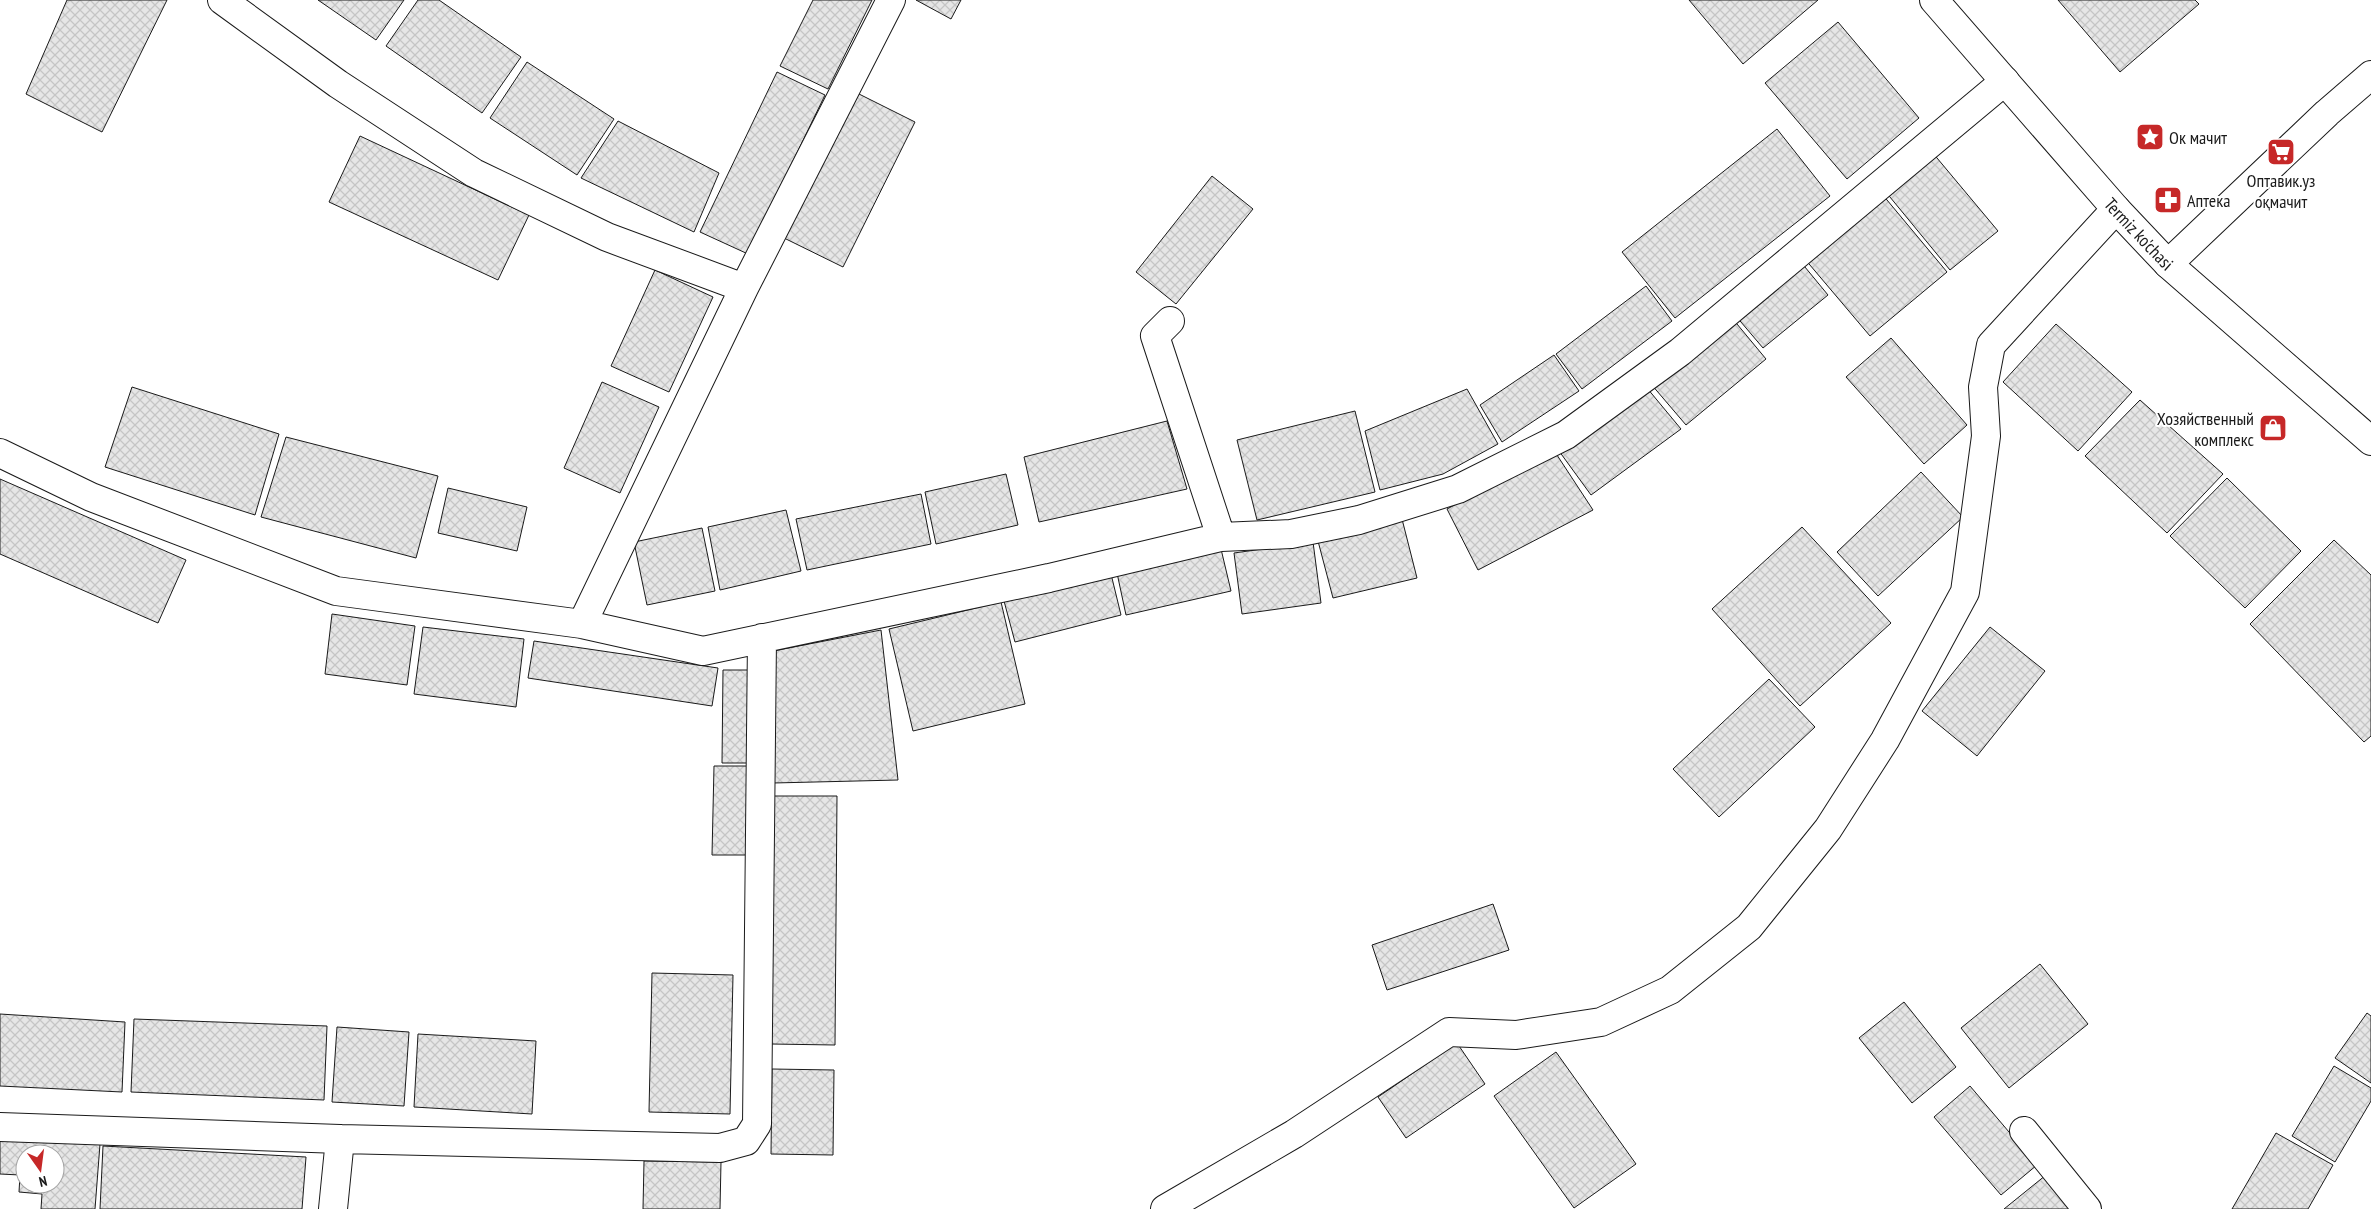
<svg xmlns="http://www.w3.org/2000/svg" width="2371" height="1209" viewBox="0 0 2371 1209" font-family="'PT Sans Narrow',sans-serif">
	<defs>
		<pattern id="building-cross-hatch" width="8" height="8" patternUnits="userSpaceOnUse" patternTransform="scale(1.25)"><rect width="8" height="8" fill="#e6e6e6"/><path d="M0 0l8 8M0 8l8-8" fill="none" stroke="#c5c5c5"/></pattern>
	</defs>
	<rect width="100%" height="100%" fill="#fff"/>
	<path fill="url(#building-cross-hatch)" stroke="#1a1a1a" fill-rule="evenodd" d="M67,0h100l-65,132 -76,-38z
		M318,0h86l-28,40z
		M418,0h21l82,57 -39,56 -96,-67z
		M813,0h59l-44,89 -48,-23z
		M916,0h45l-10,19z
		M1689,0h129l-75,64z
		M2058,0h137l4,4 -79,68z
		M1838,22l81,96 -72,61 -82,-96z
		M527,62l87,57 -37,56 -87,-57z
		M777,72l48,23 -77,159 -48,-22z
		M857,93l58,29 -72,145 -59,-29z
		M618,121l101,52 -25,59 -113,-54z
		M1777,129l53,67 -155,122 -53,-66z
		M360,136l169,79 -31,65 -169,-78z
		M1932,152l66,79 -48,39 -65,-79z
		M1212,176l41,33 -77,95 -40,-32z
		M1882,194l65,78 -77,64 -66,-78z
		M1800,261l28,34 -65,53 -28,-33z
		M655,270l58,27 -44,95 -58,-26z
		M1646,286l26,35 -90,68 -26,-35z
		M1732,318l34,41 -80,66 -35,-41z
		M2056,324l76,68 -54,59 -75,-69z
		M1891,338l76,87 -43,39 -78,-87z
		M1554,355l25,36 -77,51 -22,-37z
		M602,382l57,25 -39,86 -56,-25z
		M132,387l147,47 -24,81 -150,-48z
		M1647,388l34,41 -90,66 -32,-44z
		M1467,389l31,55 -55,30 -63,16 -15,-59z
		M2140,400l83,74 -56,59 -82,-77z
		M1355,411l20,81 -118,28 -20,-80z
		M1167,421l20,68 -148,33 -15,-65z
		M286,437l152,39 -22,82 -155,-41z
		M1555,452l38,58 -115,60 -31,-61z
		M1921,472l42,45 -85,79 -41,-44z
		M1006,474l12,51 -82,19 -11,-52z
		M2227,478l74,73 -56,57 -75,-72z
		M0,479l186,81 -28,63 -158,-69z
		M448,488l79,19 -10,44 -79,-18z
		M921,494l10,50 -124,26 -11,-51z
		M786,510l15,61 -81,19 -12,-63z
		M1402,519l15,59 -84,20 -15,-57z
		M1802,527l89,96 -91,83 -88,-97z
		M702,528l13,63 -68,14 -13,-63z
		M2334,540l37,35v161l-7,6 -114,-118z
		M1313,542l8,61 -79,11 -8,-61z
		M1221,549l10,42 -105,24 -9,-42z
		M1111,574l10,41 -106,27 -11,-41z
		M1001,602l24,102 -112,27 -24,-102z
		M332,614l83,12 -8,59 -82,-11z
		M423,627l101,12 -8,68 -102,-13z
		M1990,627l55,44 -68,85 -55,-45z
		M881,630l17,150 -125,3v-132z
		M534,641l184,27 -6,38 -184,-28z
		M723,670h27l-1,93h-27z
		M1769,679l46,48 -96,90 -46,-48z
		M714,766h35l-1,89h-36z
		M773,796h64l-2,249 -64,-1z
		M1493,904l16,46 -122,40 -15,-45z
		M2040,964l48,60 -79,64 -48,-60z
		M652,973l81,2 -3,139 -81,-2z
		M1904,1002l52,65 -44,36 -53,-65z
		M2367,1013l4,3v67l-36,-25z
		M0,1014l125,8 -3,70 -122,-6z
		M134,1019l193,7 -3,74 -193,-8z
		M337,1027l72,5 -5,74 -72,-4z
		M418,1034l118,7 -4,73 -118,-7z
		M1457,1043l28,41 -79,54 -28,-41z
		M1556,1052l80,112 -62,44 -80,-112z
		M2334,1066l37,22v13l-36,61 -43,-26z
		M772,1069l62,1 -1,85 -62,-1z
		M1970,1086l67,79 -36,30 -67,-78z
		M2276,1133l57,32 -25,44h-76z
		M0,1137l100,7 -5,65h-54l1,-15 -23,-2 1,-17 -20,-1zM25,1154h30v30h-30z
		M103,1146l203,11 -4,52h-202z
		M644,1161l77,1 -1,47h-77z
		M2046,1175l27,34h-69z"/>
	<g fill="none" stroke-linecap="round" stroke-linejoin="round">
		<defs>
			<path id="minor" d="M222,0l116,84 136,89 133,64 137,51
				M1170,321l-15,15 66,201
				M0,453l91,44 245,94 246,33 121,27 346,-73 172,-41 70,-3 68,-14 99,-31 108,-54 114,-83 325,-271
				M582,624l162,-336 147,-288
				M0,1127l340,12 380,9 26,-7 11,-17 5,-486
				M2024,1131l63,78
				M333,1209l7,-70
				M1165,1209l129,-75 155,-102 67,3 85,-13 69,-32 79,-63 79,-98 57,-89 80,-148 21,-156 -3,-49 8,-42 125,-136"/>
			<g id="major">
				<path id="s1" d="M1934,0l182,209 52,55 203,177"/>
				<path d="M2168,264l159,-151 44,-38"/>
			</g>
		</defs>
		<use href="#minor" stroke="#1a1a1a" stroke-width="30"/>
		<use href="#major" stroke="#1a1a1a" stroke-width="30"/>
		<use href="#minor" stroke="#fff" stroke-width="28"/>
		<use href="#major" stroke="#fff" stroke-width="28"/>
	</g>
	<defs>
		<symbol id="sight-square" viewBox="-11 -11 22 22"><rect x="-9" y="-9" width="18" height="18" rx="4" fill="#c62828" stroke="#fff"/><path d="M0-6L1.8-2.2L6-1.7L2.9 1.2L3.7 5.4L0 3.3L-3.7 5.4L-2.9 1.2L-6-1.7L-1.8-2.2Z" fill="#fff"/></symbol>
		<symbol id="supermarket-square" viewBox="-11 -11 22 22"><rect x="-9" y="-9" width="18" height="18" rx="4" fill="#c62828" stroke="#fff"/><path d="M-6-5.5h2.5l.6 2H6L4.5 2H-2.5L-4.4-4H-6ZM-1.5 3.2a1.3 1.3 0 1 0 .1 0ZM3 3.2a1.3 1.3 0 1 0 .1 0Z" fill="#fff"/></symbol>
		<symbol id="pharmacy-square" viewBox="-11 -11 22 22"><rect x="-9" y="-9" width="18" height="18" rx="4" fill="#c62828" stroke="#fff"/><path d="M-2-6h4v4h4v4h-4v4h-4v-4h-4v-4h4Z" fill="#fff"/></symbol>
		<symbol id="shop-square" viewBox="-11 -11 22 22"><rect x="-9" y="-9" width="18" height="18" rx="4" fill="#c62828" stroke="#fff"/><path d="M-5-2.5h2.3a2.7 3.5 0 0 1 5.4 0H5L5.5 6h-11ZM-1.5-2.5h3a1.5 2.3 0 0 0-3 0Z" fill="#fff"/></symbol>
	</defs>
	<g fill-rule="evenodd">
		<use href="#sight-square" x="2134" y="121" width="32" height="32"/>
		<use href="#supermarket-square" x="2265" y="136" width="32" height="32"/>
		<use href="#pharmacy-square" x="2152" y="184" width="32" height="32"/>
		<use href="#shop-square" x="2257" y="412" width="32" height="32"/>
	</g>
	<g text-anchor="middle" dominant-baseline="central" stroke-width="4" stroke-linejoin="round" paint-order="stroke">
		<g font-size="18" fill="#1a1a1a" stroke="#fff" text-anchor="start">
			<text x="2169" y="137">Ок мачит</text>
			<text x="2281" y="180" text-anchor="middle">Оптавик.уз<tspan x="2281" dy="21">оқмачит</tspan></text>
			<text x="2187" y="200">Аптека</text>
			<text x="2254" y="418" text-anchor="end">Хозяйственный<tspan x="2254" dy="21">комплекс</tspan></text>
		</g>
		<g font-size="18" fill="#1a1a1a" stroke="#fff">
			<text stroke="none"><textPath href="#s1" startOffset="311">Termiz ko'chasi</textPath></text>
		</g>
	</g>
	<g transform="translate(40 1169) rotate(166)"><circle r="24" fill="#ffffff" stroke="#a3a3a3"/>
	<path d="M0-4L9 19L0 12L-9 19Z" fill="#c62828"/>
	<text y="-8" font-size="14" font-weight="bold" text-anchor="middle" fill="#1a1a1a">N</text>
	</g>
</svg>
